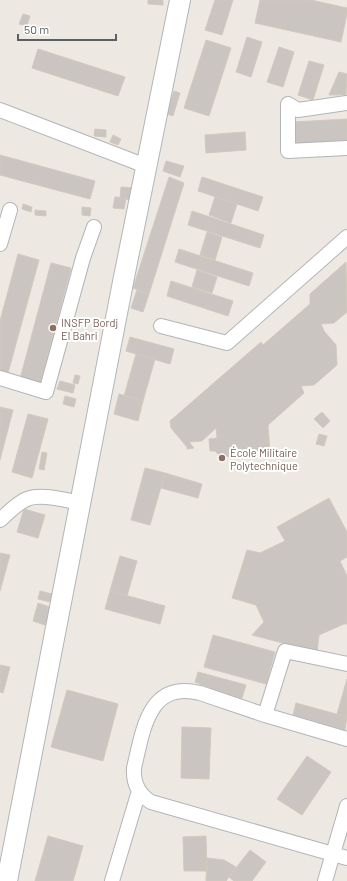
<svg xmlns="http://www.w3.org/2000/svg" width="347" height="881" viewBox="0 0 347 881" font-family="Barlow,sans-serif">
	<rect width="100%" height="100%" fill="#ede8e1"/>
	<path fill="#cac5c0" stroke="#d2c9bf" d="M148,0h15v5l-15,-1z
		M215,0h18l-11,35 -17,-5z
		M260,0h51l36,8v6l-6,28 -86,-19z
		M23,14l7,2 -3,10 -8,-2z
		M247,37l15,5 -11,35 -15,-5z
		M206,40l25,8 -22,68 -25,-8z
		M279,47l15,5 -11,35 -16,-5z
		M38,49l87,28 -7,19 -86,-28z
		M309,61l15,4 -11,35 -15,-5z
		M339,72l8,2 -1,21h-17z
		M174,91l6,2 -7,23 -6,-2z
		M347,119v26l-53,3 -1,-26z
		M95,129l11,1v7l-12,-1z
		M245,132l1,18 -40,3 -1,-18z
		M113,135l8,4 -3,6 -8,-3z
		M0,155l95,26 -5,18 -90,-24z
		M166,161l18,5 -4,11 -17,-6z
		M169,177l15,6 -35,111 -16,-6z
		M202,177l61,20 -5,14 -60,-20z
		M121,187l14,1 -1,12 -14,-1z
		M115,197l11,1 -2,11 -11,-1z
		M215,197l22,7 -6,19 -22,-8z
		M23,204l9,3 -1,5 -9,-3z
		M82,207l9,1 -1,8 -8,-1z
		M35,210l11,1v5l-11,-1z
		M192,211l72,24 -4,13 -72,-23z
		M207,232l15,5 -7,23 -15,-5z
		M179,249l74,24 -4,13 -74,-24z
		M18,254l21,6 -31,113 -8,-2v-50z
		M346,262l1,50 -13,11 -13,1 3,7 12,14 1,20 -23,20 -13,1 3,7 -36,32 2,29 -49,3 -6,-6h-5l-1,-12 8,-1 -1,-10 -14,13 -13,1 5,6 -7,1v-2l-16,-19 -1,-7 91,-79 2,3 47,-41v-10z
		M51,263l20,5 -31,116 -20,-5z
		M197,270l20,7 -5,16 -20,-6z
		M171,281l62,20 -5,15 -61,-20z
		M137,290l12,4 -6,18 -12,-4z
		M130,337l44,12 -4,15 -44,-13z
		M136,354l19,5 -12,42 -19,-5z
		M75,375l5,1 -2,8 -5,-1z
		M60,381l15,4 -2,8 -16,-4z
		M119,394l24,7 -5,20 -24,-7z
		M65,396l11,3 -2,8 -11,-3z
		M0,407l13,3 -13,50z
		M322,412l8,9 -7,7 -9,-9z
		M28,414l20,5 -16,59 -20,-6z
		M319,434l8,2 -3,10 -8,-2z
		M42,452l5,1 -3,17 -5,-1z
		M145,468l20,5 -15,52 -19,-5z
		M165,473l37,11 -4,14 -37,-10z
		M329,498l18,34v25l-7,4 7,15v48h-3l-25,11 -2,17 -65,-17 12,-13 -8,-17 -24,-7 15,-48 13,3 25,-12 -8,-14z
		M24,509l21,6 -7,23 -21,-6z
		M0,553l10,2 -10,36z
		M120,556l17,5 -10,35 -17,-5z
		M40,591l12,3 -2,8 -12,-3z
		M110,591l55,15 -5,18 -55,-15z
		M38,603l12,4 -5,18 -12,-4z
		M213,635l62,17 -9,32 -62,-17z
		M0,665l10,2 -7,26 -3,-1z
		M198,672l48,13 -5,16 -46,-19z
		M347,679v38l-10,-3z
		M67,690l51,14 -15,57 -52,-14z
		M296,703l51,14 -2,13 -52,-15z
		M182,727l29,1 -2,51 -28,-1z
		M307,756l24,16 -29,43 -25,-16z
		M48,836l35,10 -10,35h-38z
		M206,836l1,35h-23l-1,-34z
		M250,850l16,12 -14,19h-18l-5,-4z
		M207,858l17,2 12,7 -10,14h-20z"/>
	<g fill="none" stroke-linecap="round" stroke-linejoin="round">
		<defs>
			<path id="street" d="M347,103l-49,7 -10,-6v47l59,-3
				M0,110l146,56
				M0,244l10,-34
				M161,326l66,17 120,-106
				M0,378l46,14 37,-134 11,-31
				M0,520c8,-7 17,-17 27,-21 13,-6 39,1 53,4
				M265,715l20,-64 62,13
				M347,739l-82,-24 -65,-22c-52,-13 -57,38 -66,75 -1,15 4,26 17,34l196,56
				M112,881l27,-90
				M325,881l22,-75"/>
			<path id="secondary" d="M7,881l117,-604 56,-277"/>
		</defs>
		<use href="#street" stroke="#b2b5b9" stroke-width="16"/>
		<use href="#secondary" stroke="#b0b6b9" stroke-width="22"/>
		<use href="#street" stroke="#fff" stroke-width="14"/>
		<use href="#secondary" stroke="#fff" stroke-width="20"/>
	</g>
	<g fill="#8d6e63" stroke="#fff" stroke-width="1.5">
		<circle cx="53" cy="328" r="4"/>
		<circle cx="222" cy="458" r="4"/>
	</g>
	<g text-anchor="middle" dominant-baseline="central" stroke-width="4" stroke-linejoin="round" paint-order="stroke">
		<g font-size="11" fill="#785e54" stroke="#fff" text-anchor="start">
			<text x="61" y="322">INSFP Bordj<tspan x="61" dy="13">El Bahri</tspan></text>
			<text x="230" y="452">École Militaire<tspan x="230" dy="13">Polytechnique</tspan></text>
		</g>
	</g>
	<path d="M18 34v6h98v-6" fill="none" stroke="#595f62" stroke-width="2"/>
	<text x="24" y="34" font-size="12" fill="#595f62" stroke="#ffffff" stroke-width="3" paint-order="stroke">50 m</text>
</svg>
